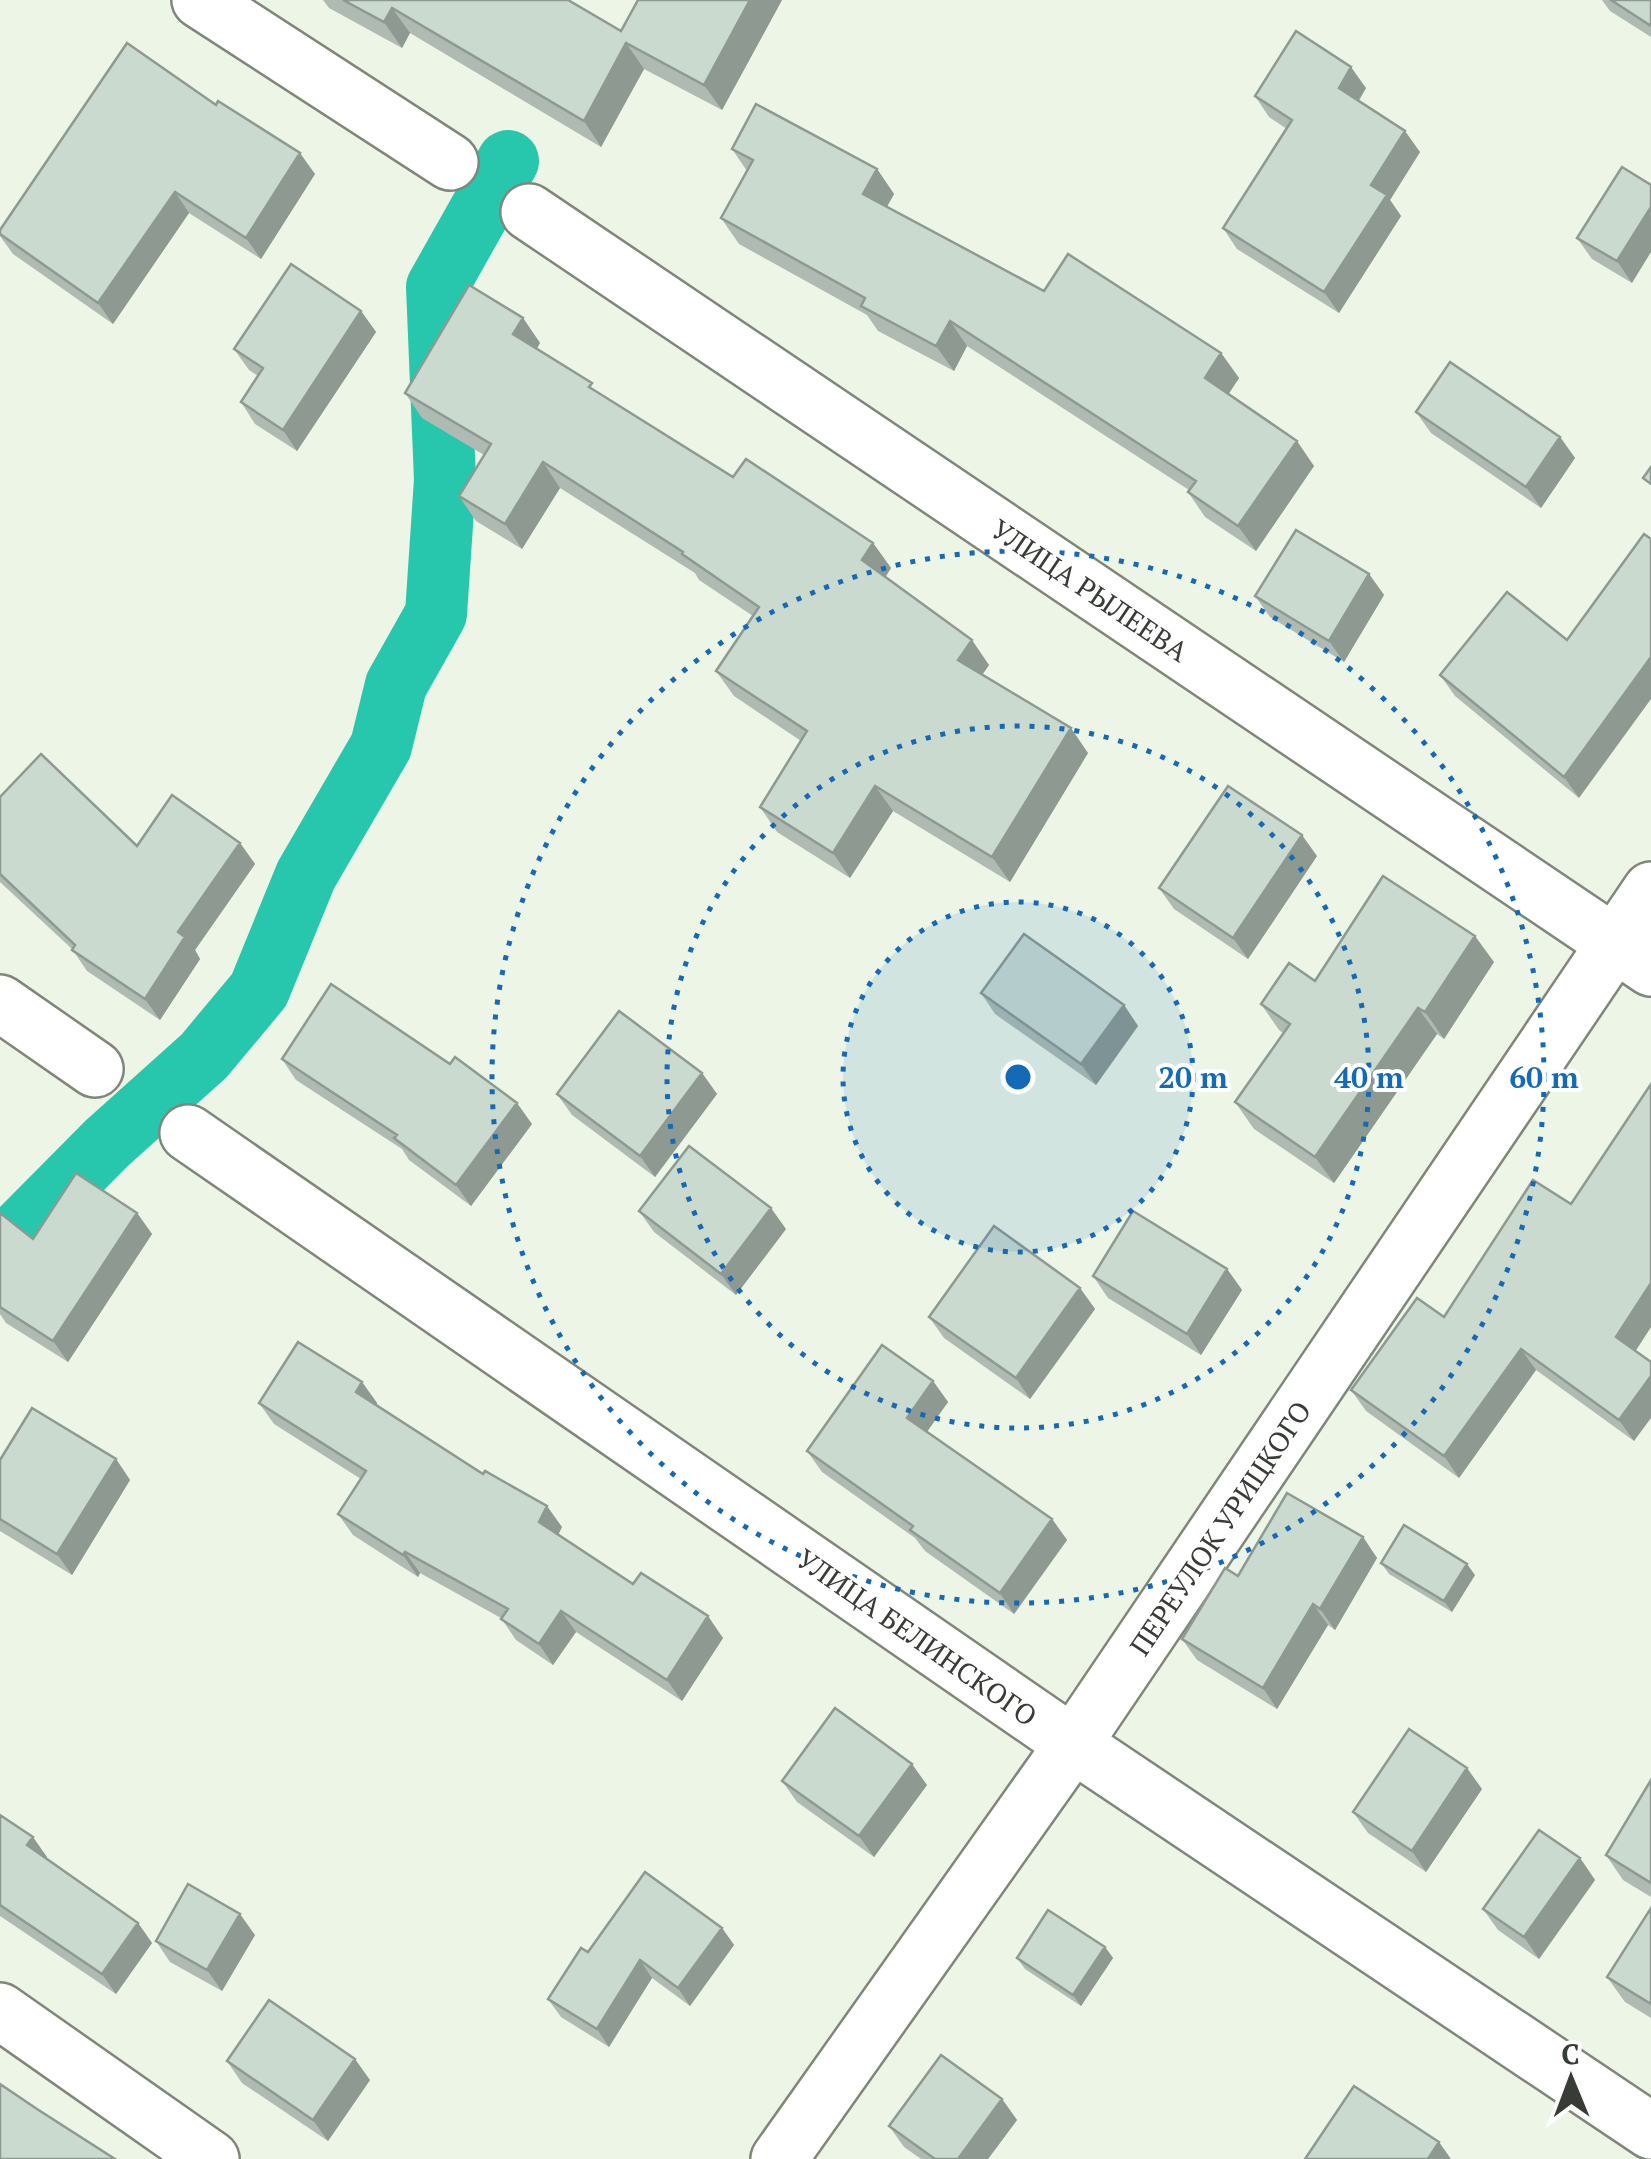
<svg xmlns="http://www.w3.org/2000/svg" width="1651" height="2159" viewBox="0 0 1651 2159" font-family="'PT Serif',serif">
	<rect width="100%" height="100%" fill="#ecf5e6"/>
	<g fill="none" stroke-linecap="round" stroke-linejoin="round">
		<path stroke="#27c7ae" stroke-width="62" d="M0,1251l107,-108 97,-87 55,-66 47,-115 75,-129 15,-61 40,-71 9,-134 -8,-193 71,-126"/>
		<defs>
			<path id="minor" d="M200,0l250,162
				M529,212l1122,756
				M0,1003l95,66
				M188,1133l885,611 578,387
				M0,2011l211,148
				M779,2159l294,-415 578,-854"/>
		</defs>
		<use href="#minor" stroke="#80877a" stroke-width="60"/>
		<use href="#minor" stroke="#fff" stroke-width="55"/>
	</g>
	<path fill="#afbbb2" d="M323,0h245l53,31 161,-31 -60,110 -78,-41 -43,78 -191,-114 -8,15 -73,-40z
		M1602,0h49v37l-41,-26z
		M127,43l188,131 -54,85 -72,-46 -76,111 -100,-70 -13,-18v-6z
		M1366,88l-7,13 61,51 -30,48 11,16 -62,97 -102,-64 -14,-21 64,-99 -18,-12 -14,-21z
		M732,149l145,20 17,25 -7,13 157,84 177,62 18,25 -11,17 86,71 -58,85 -51,-34 -17,-25 1,-2 -222,-144 -13,25 -76,-40 -11,-16 -128,-71 -18,-26 26,-47z
		M1622,167l10,116 -40,-24 -15,-21z
		M361,311l15,21 -79,119 -42,-27 -14,-22 17,-26 -9,-6 -15,-21z
		M523,318l17,25 -3,5 63,46 133,83 140,66 18,25 -6,9 104,88 -7,10 106,78 -78,129 -117,-71 -43,67 -73,-46 -17,-25 41,-66 -67,-45 -18,-25 37,-55 -54,-36 -4,-7 -135,-85 -38,61 -46,-28 -17,-25 25,-41 -62,-37 -17,-25z
		M1416,412l144,25 15,21 -34,50 -110,-75z
		M1369,574l15,21 -40,67 -74,-45 -15,-21z
		M1567,640l12,158 -124,-102 -15,-21z
		M0,797l137,49 103,-3 15,21 -60,86 5,9 -40,61 -73,-49 -15,-22 -72,-67z
		M1317,856l-69,103 -74,-50 -15,-21z
		M1494,962l-50,77 -7,-5 -103,149 -80,-54 -19,-27 48,-69 -4,-3 -18,-26 54,-23z
		M981,993l143,12 14,21 -42,59 -101,-71z
		M282,1059l250,65 -61,82 -62,-46 -7,-11 -106,-69z
		M702,1073l15,21 -62,83 -83,-62 -15,-21z
		M1651,1084v243l-16,24 -1,90 -98,-71 -77,108 -93,-67 -15,-21 93,-73 127,-113z
		M639,1211l147,18 -50,66 -82,-63z
		M0,1213l33,26 104,-26 15,21 -84,128 -62,-39 -6,-9z
		M1227,1269l15,21 -41,65 -93,-57 -15,-22z
		M1080,1288l15,21 -65,90 -86,-61 -15,-21z
		M933,1381l15,21 -21,29 125,88 15,21 -53,74 -89,-63 -10,-13 -93,-66 -15,-21z
		M362,1382l15,21 -1,2 186,122 -4,8 75,49 90,54 -41,63 -106,-69 -23,33 -37,-25 -15,-22 -81,-45 -2,4 -65,-42 -15,-21 23,-35 -87,-55 -15,-21z
		M116,1459l14,21 -58,95 -72,-44v-71z
		M1363,1537l14,21 -42,72 -7,-5 -51,84 -80,-49 -15,-21 56,-63z
		M1381,1563l94,12 -23,37 -63,-38z
		M1651,1780v117l-28,-17 -17,-25z
		M782,1781l145,4 -53,72 -77,-55z
		M1482,1789l-56,83 -58,-39 -15,-21z
		M0,1815l47,42 -1,1 92,65 14,20 -36,51 -116,-78z
		M1580,1858l15,22 -56,79 -41,-29 -15,-21z
		M1651,1908v110l-26,-16 -18,-25z
		M722,1928l12,17 -44,61 -38,-28 -43,69 -48,-30 -13,-18 40,-47z
		M255,1935l-33,56 -52,-29 -14,-21z
		M1105,1947l8,11 -32,48 -56,-37 -8,-11z
		M227,2061l143,19 -42,61 -86,-58z
		M1002,2099l15,21 -29,39h-67l-17,-12 -15,-21z"/>
	<path fill="#8e9991" d="M750,0h32l-60,110 -18,-25z
		M392,8l18,25 -8,15 -18,-26z
		M626,43l18,26 -43,78 -17,-26z
		M1351,67l15,21 -13,21 -14,-21z
		M1405,131l15,21 -30,48 11,16 -62,97 -15,-21 47,-107z
		M300,153l15,21 -54,85 -15,-21z
		M877,169l17,25 -14,25 -17,-25z
		M175,192l14,21 -76,111 -15,-21z
		M1651,207v45l-19,31 -15,-22z
		M361,311l15,21 -79,119 -14,-21z
		M523,318l17,25 -9,16 -18,-25z
		M950,321l17,25 -13,25 -18,-25z
		M1221,353l18,25 -17,26 -17,-26z
		M1560,437l15,21 -34,50 -15,-21z
		M1297,441l17,25 -58,85 -18,-25z
		M543,462l17,26 -38,61 -17,-25z
		M873,543l18,25 -11,18 -18,-26z
		M1369,574l15,21 -40,67 -15,-21z
		M972,640l17,25 -14,20 -17,-25z
		M1651,657v42l-72,99 -15,-21z
		M1071,728l17,25 -78,129 -18,-25z
		M875,786l18,25 -43,67 -17,-25z
		M1302,835l15,21 -69,103 -15,-21z
		M240,843l15,21 -60,86 5,9 -40,61 -15,-21 33,-67z
		M1475,936l19,26 -50,77 -19,-27z
		M1124,1005l14,21 -42,59 -15,-21z
		M1418,1008l19,26 -103,149 -19,-26z
		M702,1073l15,21 -62,83 -15,-21z
		M517,1103l15,21 -61,82 -15,-21z
		M771,1208l15,21 -50,66 -15,-21z
		M137,1213l15,21 -84,128 -15,-21z
		M1227,1269l15,21 -41,65 -14,-21z
		M1651,1283v44l-20,31 -15,-21z
		M1080,1288l15,21 -65,90 -14,-21z
		M1521,1349l15,21 -77,108 -15,-22z
		M1651,1376v42l-17,23 -15,-21z
		M933,1381l15,21 -26,37 -15,-21z
		M362,1382l15,21 -6,10 -15,-21z
		M116,1459l14,21 -58,95 -15,-21z
		M547,1506l15,21 -8,16 -15,-21z
		M1052,1519l15,21 -53,74 -14,-21z
		M1363,1537l14,21 -42,72 -15,-21z
		M405,1552l15,21 -2,4 -15,-22z
		M1467,1564l8,11 -23,37 -8,-11z
		M1313,1604l15,21 -51,84 -14,-21z
		M561,1611l15,21 -23,33 -14,-21z
		M708,1616l15,22 -41,63 -15,-21z
		M912,1764l15,21 -53,72 -15,-21z
		M1467,1768l15,21 -56,83 -14,-21z
		M33,1837l14,20 -6,8 -14,-20z
		M1580,1858l15,22 -56,79 -15,-22z
		M240,1914l15,21 -33,56 -15,-21z
		M138,1923l14,20 -36,51 -14,-20z
		M722,1928l12,17 -44,61 -12,-18z
		M1105,1947l8,11 -32,48 -8,-11z
		M640,1960l12,18 -43,69 -12,-18z
		M355,2059l15,21 -42,61 -15,-21z
		M1002,2099l15,21 -29,39h-30z
		M1439,2142l12,17h-23z"/>
	<path fill="#cbdacf" stroke="#8e9991" stroke-width="2.5" d="M343,0h225l53,31 17,-31h112l-46,85 -78,-42 -42,78 -192,-113 -8,14z
		M1611,0h40v26z
		M1296,31l55,36 -12,21 66,43 -34,54 16,10 -63,97 -101,-64 69,-108 -37,-24z
		M127,43l89,62 2,-4 82,52 -54,85 -71,-46 -77,111 -98,-69v-4z
		M756,104l121,65 -14,25 181,97 24,-37 153,99 -16,25 92,63 -59,85 -50,-34 8,-11 -246,-160 -14,25 -75,-40 4,-8 -144,-80 32,-58 -21,-11z
		M1622,167l29,18v22l-34,54 -40,-23z
		M291,264l70,47 -78,119 -42,-28 22,-34 -29,-19z
		M469,285l54,33 -10,16 79,49 -3,4 144,90 13,-18 127,84 -11,17 110,80 -14,20 113,68 -79,129 -117,-71 -42,67 -73,-46 47,-76 -91,-60 43,-64 -77,-53 1,-2 -140,-90 -38,62 -46,-28 32,-52 -86,-51z
		M1450,362l110,75 -34,50 -110,-75z
		M1651,467v17l-8,-6z
		M1296,530l73,44 -40,67 -74,-45z
		M1644,534l7,5v118l-87,120 -124,-102 67,-83 60,48z
		M41,754l96,92 35,-51 68,48 -62,89 7,5 -40,62 -73,-49 3,-5 -75,-71v-77z
		M1228,786l74,49 -69,103 -74,-50z
		M1383,876l92,60 -50,76 -7,-4 -103,149 -80,-55 55,-78 -29,-20 28,-41 26,18z
		M1024,934l100,71 -43,59 -100,-71z
		M331,984l119,80 5,-7 62,46 -61,82 -62,-47 3,-3 -115,-76z
		M619,1011l83,62 -62,83 -83,-62z
		M1651,1084v199l-35,54 35,25v14l-32,44 -98,-71 -77,107 -93,-66 66,-92 27,19 89,-137 38,24z
		M689,1146l82,62 -50,66 -82,-63z
		M76,1173l61,40 -84,128 -53,-34v-94l33,26z
		M1133,1211l94,58 -40,65 -94,-58z
		M994,1226l86,62 -64,90 -87,-61z
		M298,1342l64,40 -6,10 127,82 2,-3 62,35 -8,16 94,62 8,-11 67,43 -41,64 -106,-69 -22,33 -38,-25 7,-10 -103,-57 -2,3 -65,-41 28,-43 -107,-68z
		M882,1345l51,36 -26,37 145,101 -52,74 -90,-63 3,-4 -106,-75z
		M32,1408l84,51 -59,95 -57,-35v-59z
		M1287,1493l76,44 -43,72 -7,-5 -50,84 -81,-49 43,-71 13,8z
		M1404,1525l63,39 -23,37 -63,-38z
		M835,1708l77,56 -53,72 -77,-55z
		M1409,1729l58,39 -55,83 -59,-39z
		M1651,1780v103l-45,-28z
		M0,1815l33,22 -6,8 111,78 -36,51 -102,-69z
		M1539,1830l41,28 -56,79 -41,-28z
		M645,1872l77,56 -44,60 -38,-28 -43,69 -49,-30 33,-51 7,4z
		M188,1884l52,30 -33,56 -51,-29z
		M1651,1908v96l-44,-27z
		M1048,1910l57,37 -32,48 -56,-37z
		M269,2000l86,59 -42,61 -86,-59z
		M941,2055l61,44 -44,60h-23l-46,-33z
		M0,2084l37,25 78,50h-115z
		M1354,2086l85,56 -11,17h-123z"/>
	<circle cx="1018" cy="1077" r="175" fill="#146ab7" fill-opacity=".12"/>
	<g fill="none" stroke="#146ab7" stroke-width="5" stroke-dasharray="5 10">
		<circle cx="1018" cy="1077" r="175"/>
		<circle cx="1018" cy="1077" r="351"/>
		<circle cx="1018" cy="1077" r="526"/>
	</g>
	<g text-anchor="middle" dominant-baseline="central" stroke-width="8" stroke-linejoin="round" paint-order="stroke">
		<g font-size="28" fill="#383c36" stroke="#fefefe">
			<text transform="translate(1090 590) rotate(34)">УЛИЦА РЫЛЕЕВА</text>
			<text transform="translate(1220 1528) rotate(-56)">ПЕРЕУЛОК УРИЦКОГО</text>
			<text transform="translate(917 1637) rotate(35)">УЛИЦА БЕЛИНСКОГО</text>
		</g>
	</g>
	<circle cx="1018" cy="1077" r="15" fill="#146ab7" stroke="#fefefe" stroke-width="5"/>
	<g font-size="30" text-anchor="middle" font-weight="bold" fill="#146ab7" stroke="#fefefe" stroke-width="8" stroke-linejoin="round" paint-order="stroke">
		<text x="1193" y="1088">20 m</text>
		<text x="1369" y="1088">40 m</text>
		<text x="1544" y="1088">60 m</text>
	</g>
	<g transform="translate(1571 2079) rotate(359)" stroke="#fefefe" stroke-width="8" paint-order="stroke">
	<path d="M0-8L18 38L0 25L-18 38Z" fill="#383c36"/>
	<text y="-15" font-size="28" font-weight="bold" text-anchor="middle" fill="#383c36">С</text>
	</g>
</svg>
